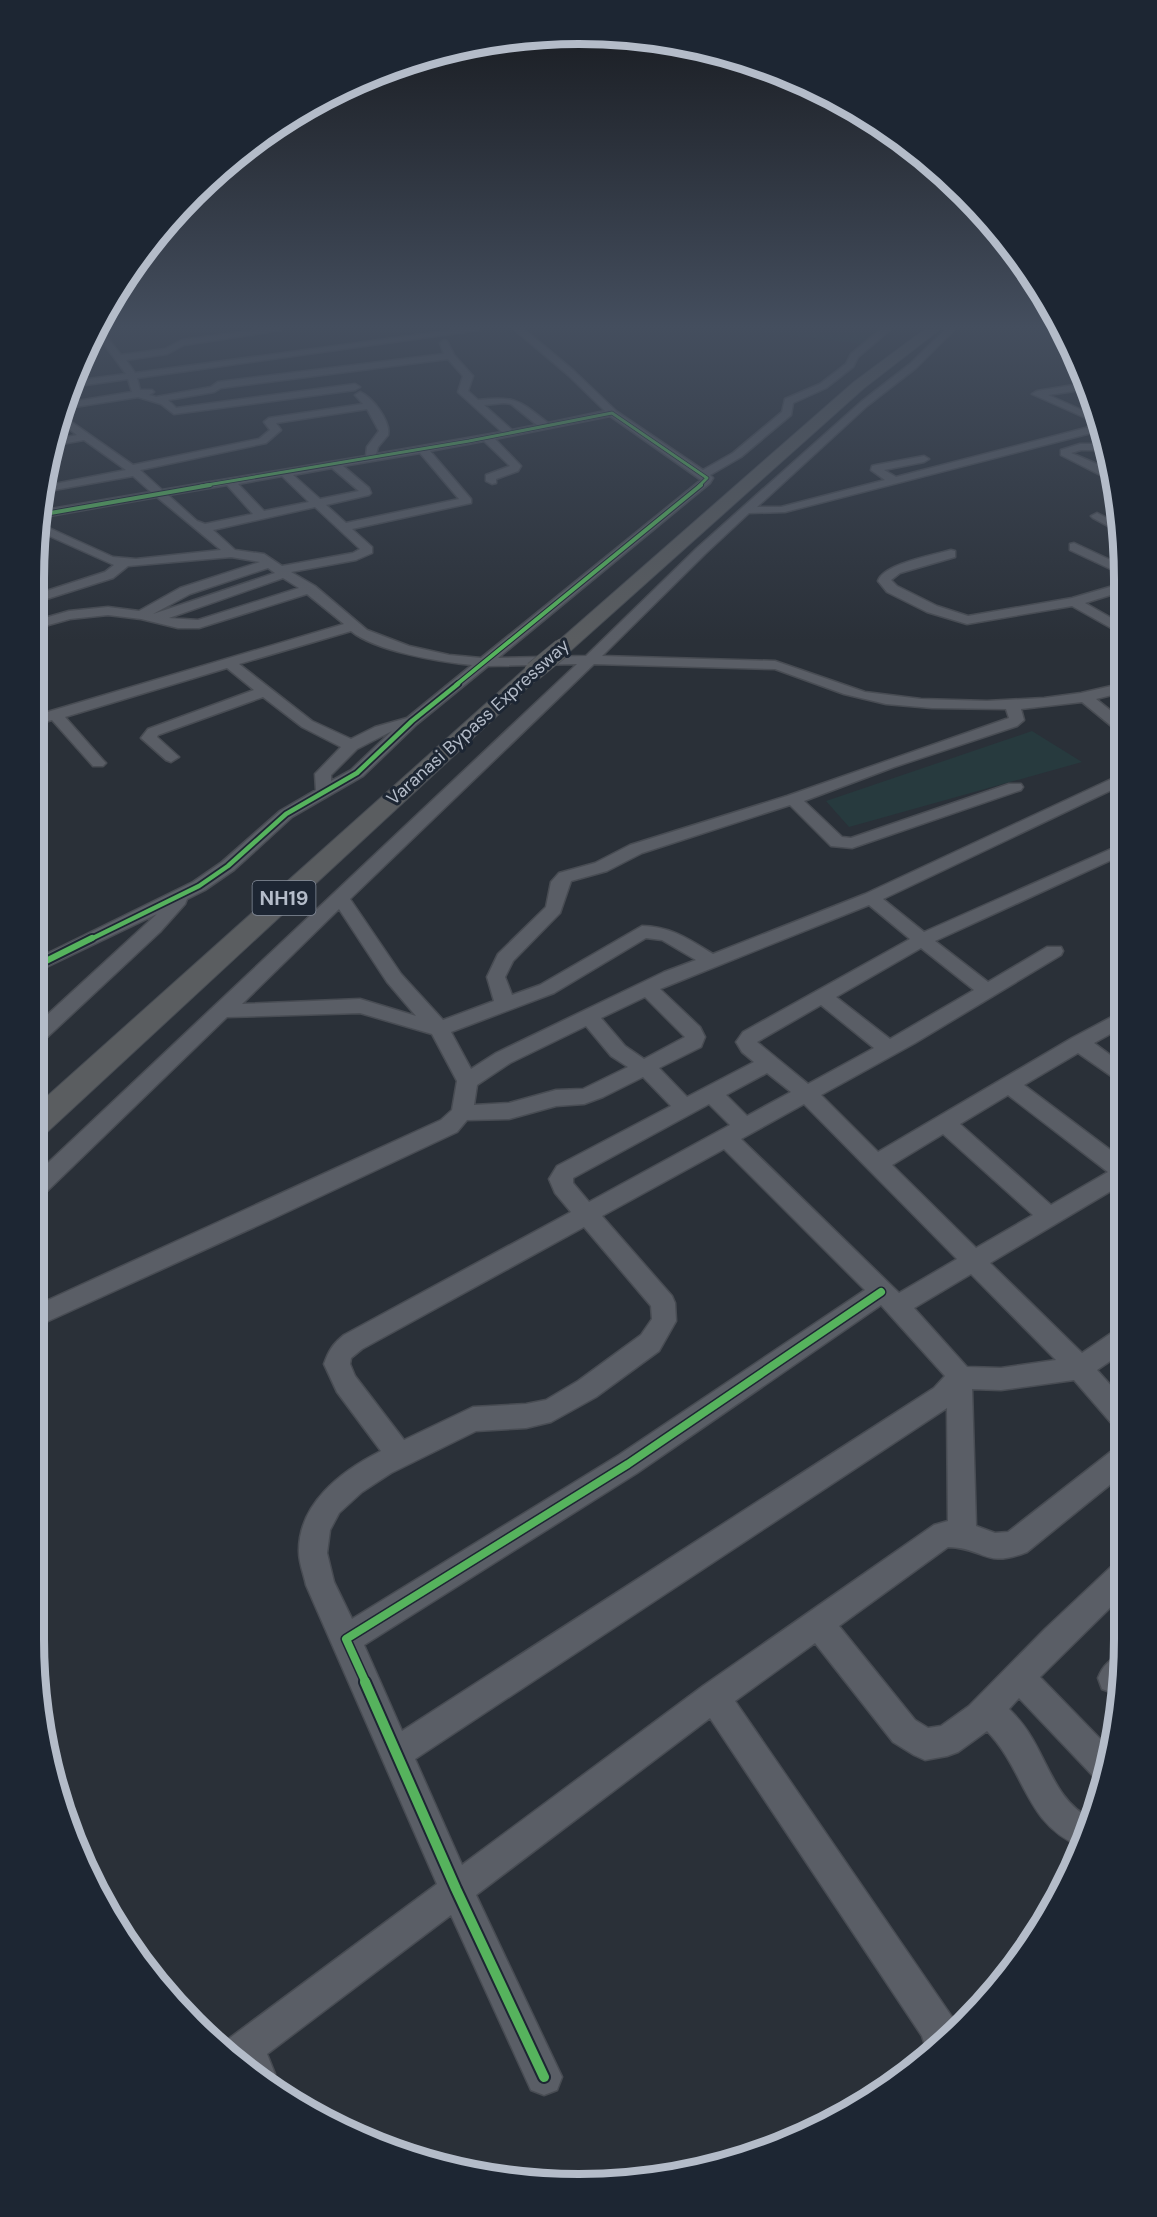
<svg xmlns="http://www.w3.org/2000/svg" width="1157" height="2217" viewBox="0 0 1157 2217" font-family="'DM Sans',sans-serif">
	<rect width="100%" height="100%" fill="#2a3038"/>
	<path fill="#273a3e" d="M751,330h141l-23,15z
		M1032,731l50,31 -233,65 -23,-26z"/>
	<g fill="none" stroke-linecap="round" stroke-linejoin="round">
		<defs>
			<path id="minor" d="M94,330h7l20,25 44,-6 17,-9 73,-10h26l-97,15 -17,9 -41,6 9,13 318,-43h26l-342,48 3,12h12l2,2 -5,3 7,2 55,-10 7,-5 226,-28 -4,-11 4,-3 3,1 7,14 19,21 -5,15 10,9c39,-4 40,0 70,23l57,-12 -37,-36 -53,-45h10l49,41 42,40 87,59 30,-17 49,-41 3,-13 35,-15 26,-20 5,-10 29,-24h10l-32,27 -5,10 -27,21 -33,15 -2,12 -50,42 -31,18 3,3 -3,5 -212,175 88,-2 111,-108 164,-146 49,-38 35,-34h9l-38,38 -49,38 -110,101h24l104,-27 -14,-10 1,-4 4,-1 48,-9 5,3 -5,3 -40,8 12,7 201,-52 2,6 -314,81 -36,1 -44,41 -103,102 173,5 90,31 56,7 66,2 57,-3 37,-5 39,-9v9l-24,6 24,19v12l-5,-1 -33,-27 -61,7 3,11 -7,6 -123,41 -90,34 38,36 9,1 158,-54h12l2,3 -2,3 -169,58 -21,-2 -41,-41 -148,48 -35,18 -36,10 -11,32 -47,48 -8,16 7,18 28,-10 102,-59c28,0 48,14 71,28l152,-60 255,-119v11l-237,113 41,33 196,-87v11l-185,85 53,41 59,-35h14l2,4 -2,4 -146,88 -94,52 57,57 194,-114 49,-26v16l-27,15 27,20v17l-7,-2 -36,-25 -54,32 97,73v27l-131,78 92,90 31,-21 9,-3v24l-25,17 25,28v31l-9,-4 -39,-45 -73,10 -29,-1 4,137 19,7 13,-1 105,-82 9,-3v28l-95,77c-43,17 -41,-4 -79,-5l-109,79 76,94 13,8 13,-2 28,-20 76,-77 68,-64 10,-4v34l-83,82 70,72 -6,34 -8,-4 -77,-81 -10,11c8,8 15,16 21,26 18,28 28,69 61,83l-11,28c-55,-22 -54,-75 -93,-115l-29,21 -11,4 -22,4 -11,-5 -21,-13 -78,-99 -80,58 217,316 5,13 -30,21 -5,-15 -212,-318 -234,177 86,182 -5,13 -13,5 -13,-5 -80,-175 -184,139 8,20 -5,13 -47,-44 214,-159 -131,-299c-2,-10 -7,-22 -7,-33 -1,-48 42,-81 82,-101l-44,-59 -13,-28c5,-14 9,-20 20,-29l227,-123 -16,-19 -6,-14 8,-13 114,-60 -28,-29 -40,20 -19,7 -28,2 -47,13 -42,1 -10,12 -185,87 -239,109v-21l408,-187 11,-10 5,-29 -25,-47 -72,-21 -133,4 -186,180 -8,3v-23l544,-513 -89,2 -71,58 -54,52 -71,41 -58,53 -29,20 -18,9 -2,5 -25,28 -119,111 -7,2v-18l123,-113 -123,59v-13l159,-78 29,-20 58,-51 36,-21 -1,-16 26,-27 -39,-20 -39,-30 -105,38 -1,2 22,20 -8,5 -5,-2 -25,-22 7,-9 106,-39 -27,-22 -162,49 38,43 3,3 -3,3h-10l-41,-46 -18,5v-9l310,-92 -37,-30 -108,34h-21l-37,-9 -33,-4 -38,4 -36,10v-8l35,-10 39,-4 31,4 41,-23 80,-26 -29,-5 -103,9 -15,12 -79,25v-8l71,-23 9,-7 -78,-35 2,-7 75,34 23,2 85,-9 -64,-53 -119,21 1,-7 112,-19 -18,-16 -90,16 1,-6 82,-16 -42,-30 -34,6 1,-6 26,-5 -19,-14 2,-7 73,51 126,-26 11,-9 -6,-8 5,-4 94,-14 -8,-9 5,-3c12,5 31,29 28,43l-10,12 -2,7 126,-22 -42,-38 -2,-2 5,-16 -15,-17 -227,29 -7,4 -46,8 8,8 179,-24 5,3 -5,3 -181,24 -13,-10 -23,-7 -76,12 3,-6 67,-11 -4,-13 -57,8 2,-6 53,-7zM504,403l7,1 26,21 -25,5 -28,-25zM367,409l12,22 -12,16 -1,9 -204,34 -22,-20 126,-27 15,-13 -5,-7zM610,416l91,64 -220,178 -32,-3 -40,-9 -42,-16 -52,-44 -24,-14 65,-12 16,-7v-6l-20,-18 119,-26v-4l-41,-48 54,-10 26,25 -24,9v6l6,3 4,-1v-4l22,-8 3,-5 -26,-27zM420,453l39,46 -113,24 -20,-18 43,-10 2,-2 -2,-5 -26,-22zM332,468l27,23 -39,8 -27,-24zM282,476l27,26 -45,9 -26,-27zM227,485l26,29 -48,10 -8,-3 -29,-26zM315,507l45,42 -7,4 -71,13 -18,-12 -29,-4 -22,-20zM268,568l7,5 -122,41 37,-20zM283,578l16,10 -101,32 -29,-2zM351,631c24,20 89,31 121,34l-65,53 -32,9 -24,12 -39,-18 -73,-57zM594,664l181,5 69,25 42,10 46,4 74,1 3,9 -222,78 -157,49 -35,18 -36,10 -8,9 -5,25 -48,47 -11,23 7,24 -51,19 -42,-46 -51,-75zM392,731l-41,39 -20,11v-6l26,-26zM869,905l41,34 -167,93 -7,10 6,10 12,10 -67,35 -28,-29 42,-21 4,-10 -5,-10 -40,-38zM339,909l48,73 29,34 -56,-17 -118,5zM646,938l16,2 34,20 -32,12 -168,81 -25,16 -20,-37 103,-39zM921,948l53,42 -84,49 -54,-42zM645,997l40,40 -41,22 -19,-13 -24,-28zM821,1005l53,43 -66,36 -51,-42zM586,1026l25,30 17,11 -45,22 -27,1 -47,13 -35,2 3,-20 33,-22zM767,1073l24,19 -44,24 -21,-21zM1008,1095l100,77 -57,33 -91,-81zM709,1104l21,21 -141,77 -16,-19v-5zM804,1104l153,155 -58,34 -158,-154zM943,1134l90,81 -57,33 -84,-83zM724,1149l141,141 -246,165 -267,164 -18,-37 -7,-29 3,-23 9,-17 23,-21 29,-19 85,-42 50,-3 25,-6 45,-25 63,-46 17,-30 -1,-18 -3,-7 -70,-80zM584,1227l67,79 1,13 -11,16 -63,46 -32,19 -20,4 -53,3 -69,33 -49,-64 -5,-12 1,-6 11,-9zM971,1274l85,86 -55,8 -34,-1 -53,-59zM881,1305l64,71 -11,12 -532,343 -38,-86 273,-172zM947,1408l1,113 -14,4 -231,161 -241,179 -47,-106z
				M1086,383l2,6 -40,6 47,21 2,7 -65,-29 5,-3z
				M1080,444h22l2,6h-23l-10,3 33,14 6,4 2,10 -51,-26v-5z
				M1097,513l22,11v8l-26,-14 -2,-2z
				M1074,543l45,21v9l-49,-23v-6z
				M951,550l4,1v6l-55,16 -9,7 6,6 40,20 31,10 104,-18 48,-14v8l-35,11 35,20v10l-48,-27 -105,18 -40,-12 -40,-20 -9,-11c5,-17 56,-26 73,-31z
				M1123,1654l-3,36 -7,3 -11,-4 -4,-11c5,-13 12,-19 25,-24z"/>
			<path id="highway" d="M924,330h15l-75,58 -295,264 -7,2 -7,-2 -3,-4 3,-4 299,-262z
				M534,665l7,2 4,4 -4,4 -496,459 -11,4v-30l493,-441z"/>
		</defs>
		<use href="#minor" stroke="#484c53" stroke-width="3"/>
		<use href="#highway" stroke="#474c53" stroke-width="2"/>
		<use href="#minor" fill="#5a5e66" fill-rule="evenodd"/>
		<use href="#highway" fill="#5a5d60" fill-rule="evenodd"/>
		<defs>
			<path id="highway-bridge" d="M534,671l28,-23"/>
		</defs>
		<use href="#highway-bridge" stroke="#474c53" stroke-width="20" stroke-linecap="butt"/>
		<use href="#highway-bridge" stroke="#5a5d60" stroke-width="19"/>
		<defs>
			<path id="cycleway-far5" d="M201,486l268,-45 143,-28 95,65 -8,8"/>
			<path id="cycleway-far4" d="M39,515l171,-30
				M456,685l245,-200"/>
			<path id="cycleway-far3" d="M89,940l110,-54 29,-20 58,-52 71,-41 55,-52 46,-37"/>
			<path id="cycleway-far2" d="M34,967l58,-29"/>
			<path id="cycleway-far1" d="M366,1683l-20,-44 282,-175 253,-172"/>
			<path id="cycleway" d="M365,1682l91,207 88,188"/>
		</defs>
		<use href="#cycleway-far5" stroke="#1d2633" stroke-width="4.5"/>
		<use href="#cycleway-far4" stroke="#1d2633" stroke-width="6"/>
		<use href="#cycleway-far3" stroke="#1d2633" stroke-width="8"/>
		<use href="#cycleway-far2" stroke="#1d2633" stroke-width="10"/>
		<use href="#cycleway-far1" stroke="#1d2633" stroke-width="11"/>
		<use href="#cycleway" stroke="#1d2633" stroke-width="14"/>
		<use href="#cycleway-far5" stroke="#56b35d" stroke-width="3"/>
		<use href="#cycleway-far4" stroke="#56b35d" stroke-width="4"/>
		<use href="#cycleway-far3" stroke="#56b35d" stroke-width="4.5"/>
		<use href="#cycleway-far2" stroke="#56b35d" stroke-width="6"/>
		<use href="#cycleway-far1" stroke="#56b35d" stroke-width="8"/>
		<use href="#cycleway" stroke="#56b35d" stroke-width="10"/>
	</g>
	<linearGradient id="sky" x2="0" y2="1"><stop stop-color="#171a1f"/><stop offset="0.51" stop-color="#444e5e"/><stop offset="1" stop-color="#444e5e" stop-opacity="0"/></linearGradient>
	<rect width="1157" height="641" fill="url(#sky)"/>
	<g text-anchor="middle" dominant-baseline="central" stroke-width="6" stroke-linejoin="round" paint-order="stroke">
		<g font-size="18" fill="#b4bcc9" stroke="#1d2633">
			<text transform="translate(478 722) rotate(-42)">Varanasi Bypass Expressway</text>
		</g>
		<rect fill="#1d2633" stroke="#878f9c" stroke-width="1.5" x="252.5" y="881" width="63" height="34" rx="4.5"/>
		<g font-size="20" font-weight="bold" fill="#b4bcc9">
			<text x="284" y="898">NH19</text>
		</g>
	</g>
	<path d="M0 0H1157V2217H0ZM579 44H579A535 535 0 0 1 1114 579V1639A535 535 0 0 1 579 2174H579A535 535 0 0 1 44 1639V579A535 535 0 0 1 579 44Z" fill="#1d2633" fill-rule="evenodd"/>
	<path fill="none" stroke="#b4bcc9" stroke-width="8" d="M579 44H579A535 535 0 0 1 1114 579V1639A535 535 0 0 1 579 2174H579A535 535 0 0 1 44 1639V579A535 535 0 0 1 579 44Z"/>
</svg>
